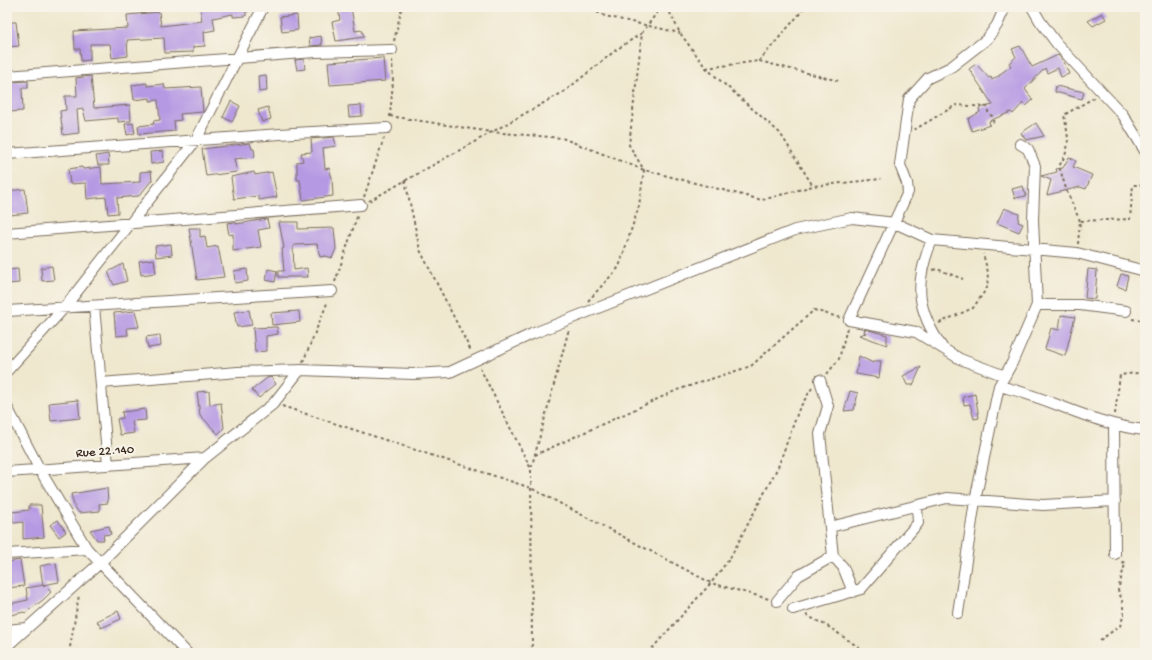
<svg xmlns="http://www.w3.org/2000/svg" width="1152" height="660" viewBox="0 0 1152 660" font-family="'Gochi Hand',sans-serif">
	<rect width="100%" height="100%" fill="#f7f3e8"/>
	<filter id="ink" filterUnits="userSpaceOnUse"><feTurbulence type="fractalNoise" baseFrequency=".025" numOctaves="2"/><feDisplacementMap in="SourceGraphic" scale="8" xChannelSelector="R" yChannelSelector="G"/><feConvolveMatrix kernelMatrix="1 2 1 2 8 2 1 2 1" color-interpolation-filters="sRGB"/></filter>
	<filter id="wash" filterUnits="userSpaceOnUse"><feTurbulence type="fractalNoise" baseFrequency=".012" numOctaves="4" result="noise"/><feDisplacementMap in="SourceGraphic" scale="16" xChannelSelector="R" yChannelSelector="G"/><feGaussianBlur stdDeviation="0.9" result="paint"/><feColorMatrix in="noise" values="0 0 0 0 0 0 0 0 0 0 0 0 0 0 0 0 0 1.4 0 .05"/><feComposite in="paint" operator="in"/></filter>
	<g filter="url(#wash)">
		<rect width="100%" height="100%" fill="#efe8cf"/>
		<g id="blocks">
			<path fill="#b599e3" d="M209,7h3l1,2 36,-2v4l-3,1v4l-13,1v-3l-20,4 2,12 -11,2 1,14 -12,1v5l-28,1 -1,-15 -37,2 1,16 -16,2 -2,-14h-20v16l-9,1 -1,-12h-5l-1,-18 54,-3 -1,-13 32,-3 2,14 41,-5 -2,-13z
				M338,7h13l4,24 7,-1 2,7 -28,4 -4,-19 8,-2z
				M1102,13l4,6 -13,7 -5,-5z
				M297,15l1,15 -16,2 -2,-15z
				M7,22h9l3,24 -12,1z
				M321,36l1,9 -12,1 -1,-8z
				M1020,46l12,21 26,-12 6,7 5,12 -8,3 -3,-9 -11,5 -2,-5 -20,21 8,11 -7,6 -3,-3 -10,11 -2,-2 -22,9 1,4 -18,6 -4,-12 12,-7 -1,-4 14,-3 -24,-36 7,-5 13,14 2,-1 1,3 6,-4h2v-2l11,-8 -2,-3 7,-6 -4,-8z
				M383,58l2,23 -55,4 -2,-23z
				M304,59l1,10 -8,1 -2,-10z
				M266,75l1,16 -8,1 -1,-16z
				M91,76l3,32 36,-3 1,16 -13,1v-4l-32,3 -3,-12 -6,1 2,23 -16,2 -3,-24 6,-1 -1,-14h12l-1,-18z
				M28,81v7h-6l1,23 -15,1 -1,-30z
				M147,83v3l17,-2 1,5 36,-2 2,25 -23,2 1,6 -7,1 1,10 -36,3 -1,-8 16,-2 -1,-3 7,-1 -2,-20 -8,1v-3l-16,2 -2,-15z
				M1056,86l28,6 -2,7 -27,-7z
				M231,101l9,5 -8,16 -9,-5z
				M361,105l1,11 -13,1 -1,-11z
				M268,107l3,12 -9,3 -4,-12z
				M133,123l2,10 -8,2 -2,-11z
				M1036,123l8,13 -18,4 -5,-7z
				M334,137l2,9 -13,2 2,21 4,-1 3,10 1,18 -30,4 -3,-20h-3v-18l6,-1 -2,-8 11,-1 -1,-13z
				M250,143l2,6h2l1,8 -21,2 3,13 -31,4 -4,-27z
				M163,151l1,11 -13,2 -1,-12z
				M108,154l1,11h-11l-2,-9z
				M1069,157l7,4 -3,6 19,8 -6,14 -6,-2 -33,8 4,-15 -10,-4 16,-4 -1,-3 7,-1z
				M82,167l1,2 18,-2 1,17 38,-2v-10l11,-1 1,9 -13,16 -22,2 1,15 -10,1 -2,-17 -19,2 -1,-16 -16,1 -2,-15z
				M254,172l1,3 17,-3 5,25 -18,3 -1,-4 -24,3 -3,-22z
				M1023,186l3,10 -11,2 -3,-9z
				M25,189l3,24 -18,2 -1,-12h-2v-12z
				M1004,208l15,6 -1,8 5,2 -4,8 -22,-9z
				M267,219l2,9 -11,2 3,17 -28,4v-17l-4,1 -2,-12 9,-1v2z
				M279,222h19v7l36,-1 2,21 -4,9 -6,-2 -6,1 -3,-13 -22,1 -2,1 1,24 13,-2 1,9h-30v-6h6l-2,-22 2,-1z
				M189,228h11v9l5,-1 2,12 11,-2 6,31 -27,3z
				M171,244l1,11 -16,2 -1,-11z
				M154,259l2,14 -15,2 -2,-14z
				M123,264l4,17 -13,4 -6,-13z
				M52,266l2,14 -12,1 -1,-13z
				M18,269l1,14 -12,1v-14z
				M247,269l1,12 -13,2 -1,-12z
				M268,269l9,2 -2,11 -9,-2z
				M1088,269l9,1 -2,29 -10,-1z
				M1121,274l7,2 -3,13 -8,-3z
				M249,310l3,15 -15,2 -3,-15z
				M135,311l4,16 -12,1 1,7 -12,1 -2,-23z
				M299,311l1,11 -28,3 -1,-12z
				M1061,315l14,2 -10,39 -20,-7 6,-21 8,2z
				M277,327l1,7 -12,2v15l-11,1 -2,-24z
				M865,329l22,6v10l-28,-10 7,-2 -2,-1z
				M160,335l1,11 -13,2 -2,-11z
				M859,356l14,7 1,-2h7l-2,17 -23,-4z
				M921,367l-8,18h-6l-4,-9z
				M271,377l5,7 -17,14 -7,-8 15,-12z
				M209,391l1,14 11,-2 3,25 -6,6 -18,-19 -3,-23z
				M850,391l8,2 -4,17 -10,1z
				M975,394l4,24 -5,1 -4,-15 -6,1 -1,-8z
				M78,400l2,18 -29,3 -2,-18z
				M145,409l1,11 -14,1 2,12 -14,2 -3,-16 6,-1 -1,-6z
				M107,488l1,15 -9,1 1,7 -21,2 -5,-7 -3,-12z
				M29,505h12l3,32 -21,2v-17l-10,1 -1,-11 17,-2z
				M58,520l8,12 -7,5 -9,-12z
				M109,526l2,8 -8,1 1,5h-7l-7,-10z
				M20,560l4,26 -17,2v-26z
				M56,563l3,19 -16,3 -3,-19z
				M44,585l7,7 -8,8 -18,13 -1,-1 -13,3 -2,-11 19,-4 -2,-12z
				M118,611l3,8 -20,9 -4,-7z"/>
		</g>
	</g>
	<g filter="url(#ink)">
		<use href="#blocks" fill-opacity="0" stroke="#7a6c5c" stroke-width="1"/>
		<g fill="none" stroke-linecap="round" stroke-linejoin="round">
			<defs>
				<path id="minor" d="M1032,7l8,14 17,23 66,71 22,36
					M7,76l308,-24 77,-2
					M1020,144l8,5 7,17 -2,54 4,85 -25,58 -13,23c50,11 95,39 146,44
					M7,154l287,-21 93,-5
					M7,233l354,-28
					M932,240c-18,43 -16,69 10,107
					M1037,305h43l46,6
					M94,306l14,159
					M7,311l325,-20
					M7,371l57,-63 132,-168 67,-133
					M1005,376l-45,-17 -44,-27 -67,-12 59,-128 -1,-9 -7,-18 9,-66 19,-21 23,-11 36,-28 10,-14 8,-18
					M820,380l8,26 -8,28 13,122 10,11 10,25
					M101,383l137,-11 62,-2 113,4 37,-2 82,-38 263,-104 57,-12 43,5 37,17 145,13 68,18
					M7,407l33,63 47,79 100,104
					M1114,425l1,129
					M7,472l198,-14
					M830,527l117,-29 96,7 72,-4
					M7,554l80,-5
					M777,601l21,-25 35,-20
					M793,609l68,-20 57,-66 -1,-17
					M958,613l17,-112 24,-115
					M7,630l19,-2
					M7,646l93,-83 105,-105 68,-54 27,-34"/>
			</defs>
			<use href="#minor" stroke="#7a6c5c" stroke-width="12"/>
			<path stroke="#7a6c5c" stroke-width="2" stroke-dasharray="3 3" stroke-linecap="butt" d="M586,7l19,9 75,17
				M667,7l13,26 26,35 74,65 33,53
				M394,41l8,-34
				M759,61l43,-50 1,-4
				M706,68l53,-7 80,20
				M390,116l101,16 71,6 82,32 118,30 51,-14 68,-7
				M390,117l3,-36 -1,-22
				M914,130l42,-25 32,2v7l4,2 2,8
				M405,180l15,70 51,101
				M364,197l20,-59
				M369,201l196,-110 51,-41 26,-17
				M1080,221l-13,-29 -8,-26c13,-19 9,-30 5,-51l31,-18
				M1078,244l2,-23 50,-2 3,-34h12
				M933,270l4,-1 26,10
				M335,282l23,-68
				M588,301l31,-34 20,-61 5,-36 -15,-25 13,-112 19,-26
				M1132,319l13,2
				M939,323l34,-15 14,-20 1,-16 -5,-18
				M303,362l25,-61
				M480,368l51,101
				M827,374l12,-15 8,-31
				M282,406l249,82 180,95 58,16
				M1115,414l5,-39 25,-3
				M535,455l142,-65 74,-24 63,-56 27,8
				M806,615l23,12 38,26
				M1100,640l20,-14 4,-12 -2,-14 -4,-10 7,-26 -3,-3
				M69,653l10,-58
				M532,653l-1,-184 38,-140
				M648,653l63,-70 19,-25 48,-91 21,-58 13,-21"/>
			<use href="#minor" stroke="#fff" stroke-width="10"/>
		</g>
	</g>
	<g text-anchor="middle" dominant-baseline="central" stroke-width="4" stroke-linejoin="round" paint-order="stroke">
		<g font-size="13" fill="#3b2a1e" stroke="#f7f3e8">
			<text transform="translate(105 452) rotate(-4)">Rue 22.140</text>
		</g>
	</g>
	<rect width="1152" height="660" fill="none" stroke="#f7f3e8" stroke-width="24"/>
</svg>
